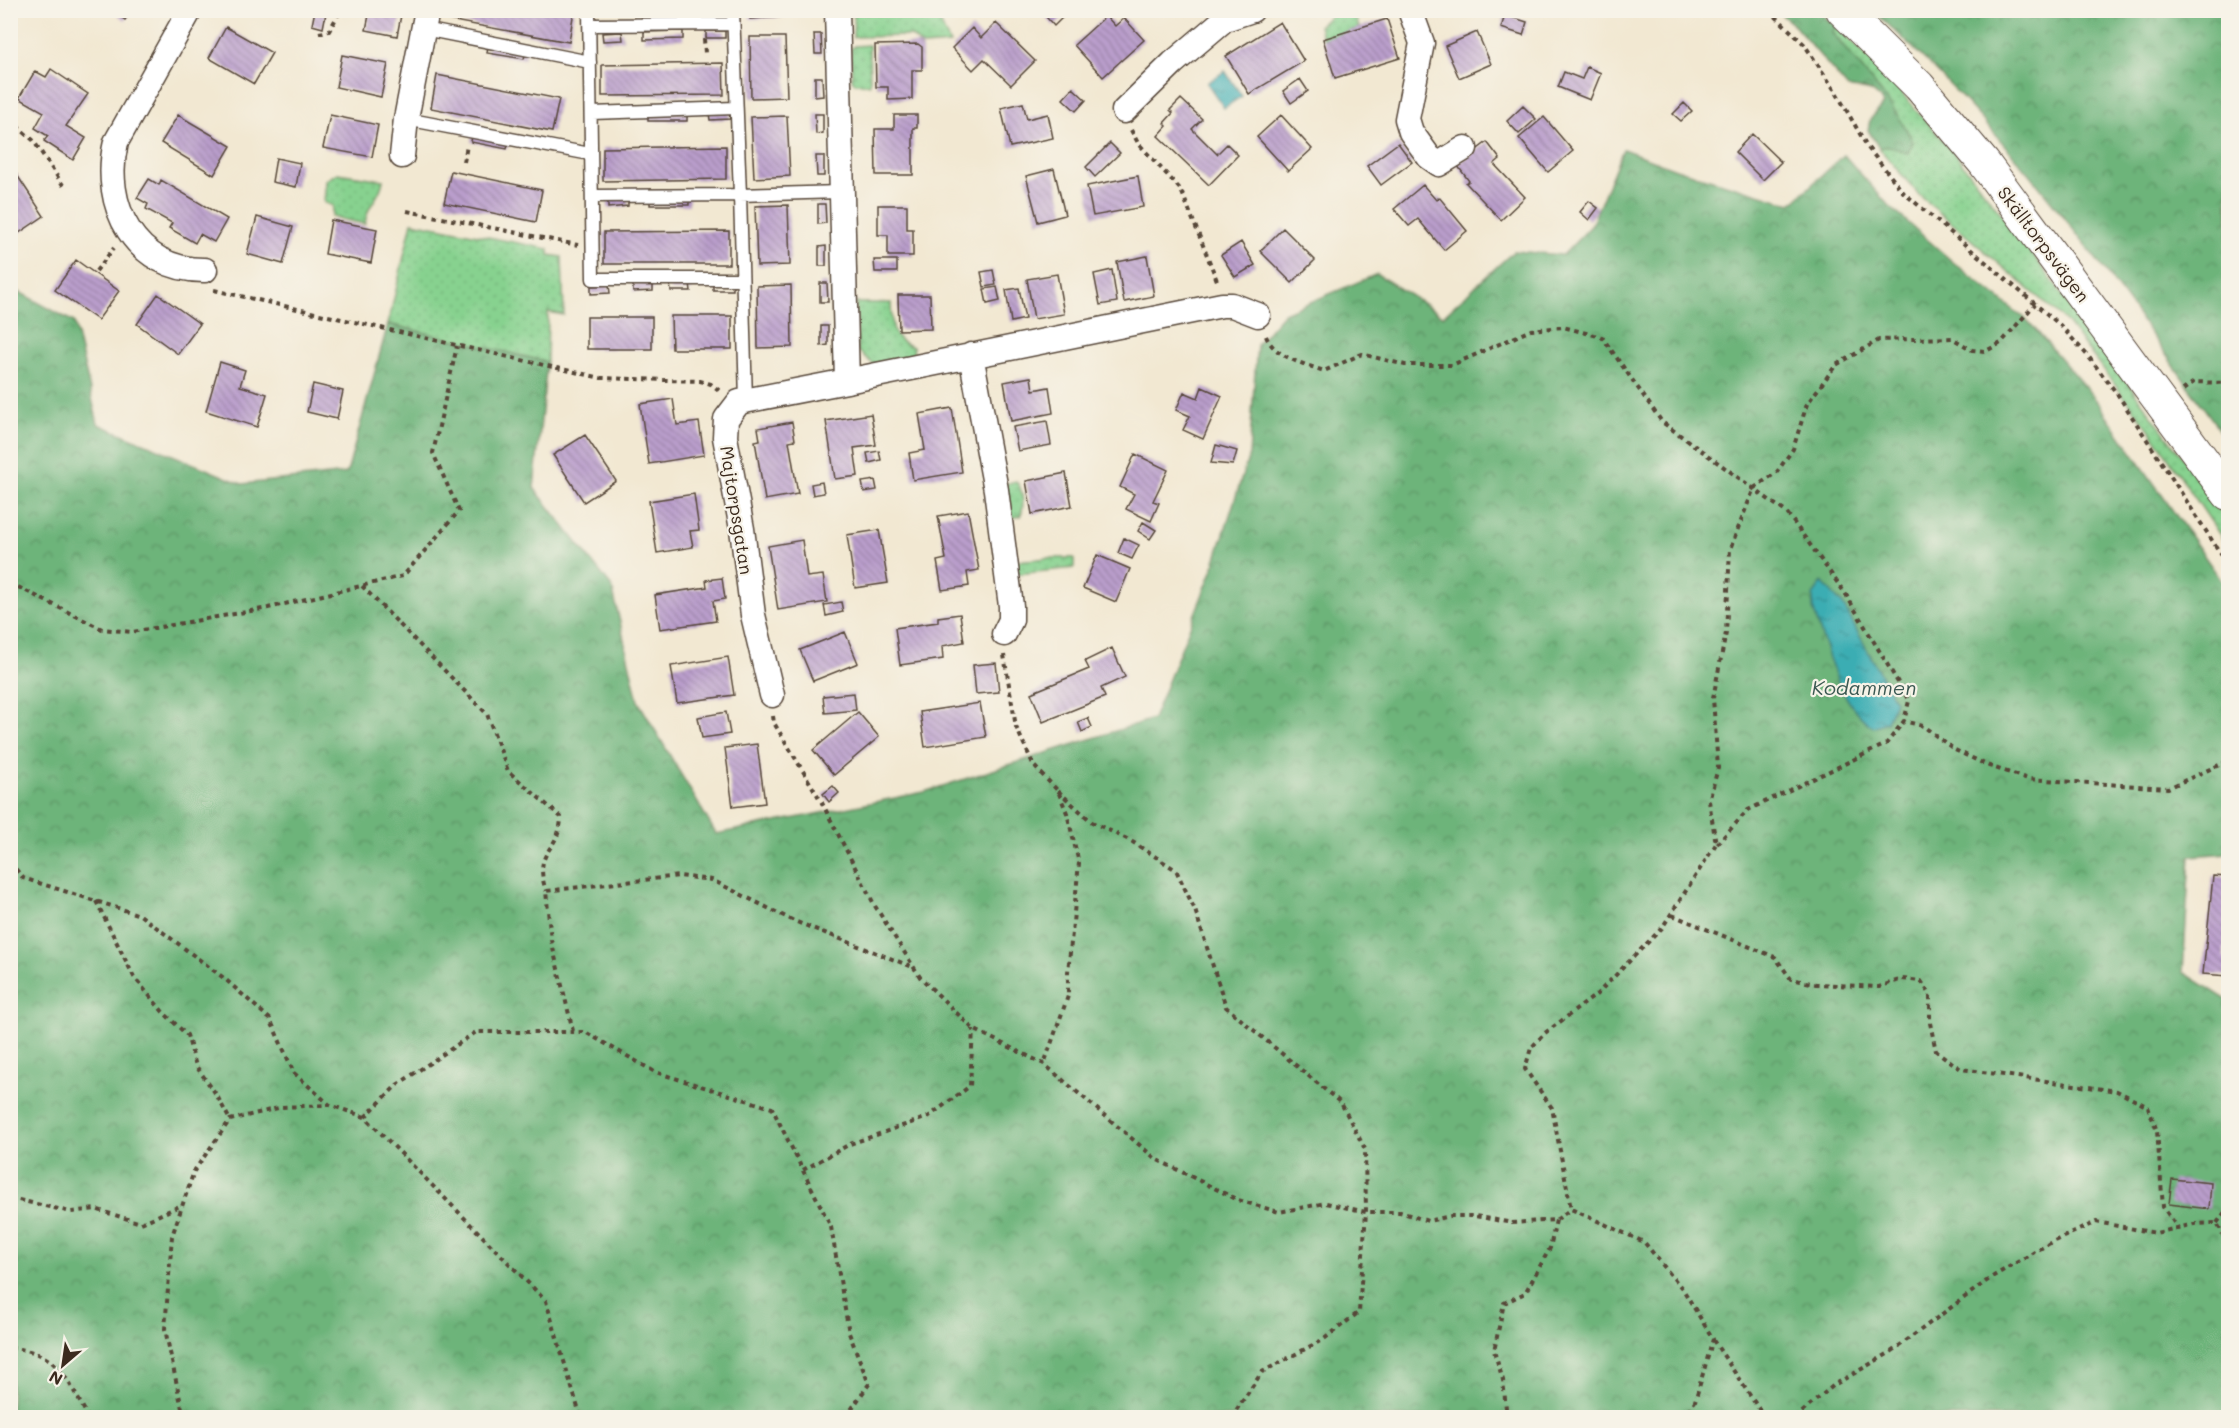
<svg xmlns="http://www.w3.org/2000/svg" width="2239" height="1428" viewBox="0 0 2239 1428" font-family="Mali,sans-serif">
	<defs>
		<pattern id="grass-dots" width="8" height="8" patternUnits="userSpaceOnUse" patternTransform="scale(1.5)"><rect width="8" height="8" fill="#87d28f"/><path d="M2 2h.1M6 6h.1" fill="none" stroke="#75b47b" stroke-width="1.8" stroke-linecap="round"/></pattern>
		<pattern id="forest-crowns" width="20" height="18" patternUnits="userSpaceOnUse" patternTransform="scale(1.5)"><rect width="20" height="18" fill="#6db47a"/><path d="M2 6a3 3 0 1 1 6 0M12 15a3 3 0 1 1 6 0" fill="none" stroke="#5b9363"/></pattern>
		<pattern id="water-ripples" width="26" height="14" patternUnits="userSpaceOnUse" patternTransform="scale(1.5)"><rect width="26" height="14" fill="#3badb3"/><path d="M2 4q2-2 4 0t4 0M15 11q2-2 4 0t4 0" fill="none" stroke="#338d91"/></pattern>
		<pattern id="building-back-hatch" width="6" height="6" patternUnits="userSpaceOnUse" patternTransform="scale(1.5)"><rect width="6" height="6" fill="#ba9ecc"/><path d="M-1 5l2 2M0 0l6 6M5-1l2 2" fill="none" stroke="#9881a5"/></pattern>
	</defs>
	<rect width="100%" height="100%" fill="#f7f3e8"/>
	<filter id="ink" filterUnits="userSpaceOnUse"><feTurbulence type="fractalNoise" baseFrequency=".0167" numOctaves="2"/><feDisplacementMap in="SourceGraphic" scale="12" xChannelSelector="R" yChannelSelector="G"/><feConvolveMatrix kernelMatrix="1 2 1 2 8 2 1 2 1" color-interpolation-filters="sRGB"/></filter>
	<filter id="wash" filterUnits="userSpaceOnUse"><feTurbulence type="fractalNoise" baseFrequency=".008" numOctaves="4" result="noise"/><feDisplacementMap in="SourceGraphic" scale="24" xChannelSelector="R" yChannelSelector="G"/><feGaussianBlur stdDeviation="1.35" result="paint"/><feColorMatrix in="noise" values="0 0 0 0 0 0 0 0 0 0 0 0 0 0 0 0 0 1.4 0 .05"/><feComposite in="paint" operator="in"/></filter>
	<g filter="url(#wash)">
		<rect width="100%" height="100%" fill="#f2e8d2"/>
		<path fill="url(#grass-dots)" stroke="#617e56" stroke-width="1.5" d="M854,11h81l15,33 -28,2 -11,-10 -58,1z
			M1336,11h24l-4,7 3,10 -36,11 -4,-13z
			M1836,26l44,43 70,79 81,104 197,267v28l-79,-118 -84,-109 -146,-125 -40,-47 9,-2 20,6 5,-10c-21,-42 -53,-73 -82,-110z
			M869,45l1,39 -15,-1 -3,-3 -1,-31 3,-3z
			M337,173l46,7c-3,20 -15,21 -18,44l-33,-7 1,-11 -9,-4 2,-22z
			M412,222l137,27v6l13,2 2,58 -16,-3 -1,50 -159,-38z
			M856,303h35c1,22 -1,36 22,44l1,9 -41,8 -15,-13z
			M1016,481c7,8 9,26 4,35l-9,2 -6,-34z
			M1048,558h26v10l-56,6 -1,-13z"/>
		<path fill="url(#forest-crowns)" stroke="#546f4c" stroke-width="1.5" d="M1777,11h41l18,15 -4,6c28,37 60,68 81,110l-5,11 -19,-7 -10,2 -11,-18 2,-10 13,-16c-9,-16 -17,-15 -35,-16l-55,-64z
			M1873,11h355v431c-108,-152 -214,-307 -355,-431z
			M1623,149l53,20 115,35 53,-49 45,51 64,56 76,60 67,78 132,190v263l-38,3 -7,116 44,28v65l-8,43 9,10v274l-3,25h-2214l-1,-1130 64,35 24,102 144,60 105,-11 41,-149 159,38 -13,126 78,99 26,114 78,133 208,-42 229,-73 59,-148 37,-116 8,-111 27,-31 93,-39 66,42 71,-65 49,4 28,-29z"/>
		<path fill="url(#water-ripples)" stroke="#3b6c68" stroke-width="1.5" d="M1225,71l17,25 -18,12 -17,-25z
			M1822,582l21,23 52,96 -8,21 -14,5c-36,-24 -46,-79 -60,-118v-13z"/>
		<g id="blocks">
			<path fill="url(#building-back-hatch)" d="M111,10h21l-7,10z
				M315,10l11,3 -3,15 -11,-3z
				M370,10h32l-5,26 -31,-6z
				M450,10h124l-5,32 -121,-22z
				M750,10h35v7l-35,2z
				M1040,10h30l-16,16z
				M1505,15l22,7 -4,13 -22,-7z
				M1106,16l9,10 9,-8 20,22 -41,37 -29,-32z
				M1387,19l13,39 -65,20 -12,-39z
				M1280,22l24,39 -55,33 -23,-38z
				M996,23l39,38 -24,24 -27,-26 -11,11 -21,-22 20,-20 9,10z
				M226,27l46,26 -18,31 -45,-26z
				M683,31v8l-39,1v-8z
				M706,31h19v7h-19z
				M622,32l1,8 -20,1 -1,-8z
				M1477,32l14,32 -32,14 -14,-32z
				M814,34h7l1,20h-7z
				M750,37h35l2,60 -36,1z
				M918,44l4,3v23h-10v29l-24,1v-13h-12l-1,-42z
				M488,45l38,6 -2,8 -37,-6z
				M342,55l46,9 -7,33 -45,-10z
				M723,63l1,32 -122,1v-31z
				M1587,67l14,6 -11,27 -32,-13 6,-15 18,7z
				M51,69l37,25 -22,32 20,12 -13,22 -29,-19 4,-5 -13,-8 9,-16 -25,-14 16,-27 11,6z
				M437,75l122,24 -7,33 -121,-24z
				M815,77h7l1,19 -8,1z
				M1300,79l8,12 -17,12 -8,-12z
				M1073,88l13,12 -10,11 -13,-12z
				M1181,99l21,20 -10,10 25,25 10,-10 11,11 -29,30 -51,-49 9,-10 -3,-3 9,-10 -3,-3z
				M1023,103l4,16 21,-5 5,24 -43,9 -9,-39z
				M1684,103l8,8 -11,10 -8,-7z
				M1523,106l13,13 -17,15 -12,-13z
				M729,112l1,7 -20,1 -1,-7z
				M687,113v8h-39v-7z
				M815,114h8v19l-7,1z
				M178,115l53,31 -17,29 -53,-32z
				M330,115l48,10 -6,32 -49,-9z
				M894,115h23v13h-4v47h-37l-1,-46h19z
				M1281,115l31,34 -24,22 -31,-34z
				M787,116l3,60 -36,2 -3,-61z
				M1544,117l29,34 -25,21 -29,-34z
				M1752,134l29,28 -18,18 -28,-28z
				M472,136l37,6 -2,7 -36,-7z
				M1487,142l13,17 -6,5 31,33 -24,23 -35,-37 3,-2 -12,-16z
				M1110,143l10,10 -25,24 -9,-10z
				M1398,143l14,19 -31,23 -14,-19z
				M726,146v33l-123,2v-33z
				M816,156h8v20h-7z
				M276,158l24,5 -4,24 -24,-5z
				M1054,169l11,46 -27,7 -12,-46z
				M451,171l91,19 -6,32 -92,-19z
				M15,172l29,44 -28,19 -6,-7v-53z
				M1138,176l5,31 -50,9 -6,-30z
				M149,179l10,6 2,-5 66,39 -13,23 -14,-8 -5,9 -26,-15 3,-5 -26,-14 2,-5 -11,-6z
				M1423,185l13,15 3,-3 28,34 -23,19 -26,-31 -9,7 -15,-17z
				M650,197h39v8h-39z
				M628,198v8l-20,2v-9z
				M1589,201l9,7 -9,12 -9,-8z
				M818,204h7l1,19 -8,1z
				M788,205l2,60 -33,1 -2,-60z
				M878,205h29v24h6v27h-25v-21h-10z
				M257,217l36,10 -10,37 -36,-10z
				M331,220l46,9 -6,34 -46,-9z
				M1283,228l32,32 -23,23 -32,-32z
				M729,231v33h-125v-32z
				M1241,242l14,23 -20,12 -14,-22z
				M826,246v20h-7v-19z
				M1147,256l7,40 -30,6 -7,-40z
				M76,260l43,31 -21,29 -43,-30z
				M874,260h23v12h-22z
				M993,270l3,15 -12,2 -3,-15z
				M1112,270l5,32 -17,3 -6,-31z
				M1057,274l7,40 -30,5 -7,-40z
				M713,282h20v8h-20z
				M653,283v8l-20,1v-8z
				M690,283l1,8h-20l-1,-7z
				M820,283h7l1,19h-8z
				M609,285l1,8 -19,1v-8z
				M791,285l1,62 -34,1 -1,-62z
				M997,287l3,14 -13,3 -3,-15z
				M1019,288l6,31 -14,3 -5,-32z
				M158,294l42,30 -22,30 -41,-30z
				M898,295h32l1,34 -32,1z
				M671,316h61v33h-60z
				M587,317h65v32h-65z
				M821,326h7v19l-7,1z
				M220,362l25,8 -5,16 27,8 -10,33 -51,-16z
				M1031,377l2,13 16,-3 4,26 -42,8 -7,-39z
				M313,384l30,7 -6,28 -30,-7z
				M1202,387l20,9 -19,43 -20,-9 7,-14 -14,-6 8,-18 14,6z
				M673,399l4,26 22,-3 5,33 -55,9 -9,-60z
				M952,408l10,64 -49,8 -4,-27 16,-3 -6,-36z
				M871,414l5,31 -22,3 4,28 -23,3 -9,-58z
				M1047,421l4,24 -33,6 -5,-24z
				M792,422l3,18 -6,1 9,53 -33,6 -10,-59 5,-1 -2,-12z
				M585,435l31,46 -32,21 -31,-47z
				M1216,445l21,6 -4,14 -22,-2z
				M879,451l2,9 -12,3 -2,-10z
				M1135,454l33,16 -15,31 6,2 -8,18 -25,-12 8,-15 -14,-7z
				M1066,473l6,33 -40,8 -6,-33z
				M875,480l2,10 -13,2 -2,-10z
				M822,482l2,11 -11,2 -2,-11z
				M694,494l5,36 -9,1 3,16 -36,6 -8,-52z
				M968,511l11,59 -12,2 2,14 -27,4 -5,-29 9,-2 -8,-43z
				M1143,522l13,8 -6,9 -12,-8z
				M879,530l9,53 -33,5 -8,-53z
				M1124,538l15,7 -7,14 -14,-6z
				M802,540l5,37 16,-2 4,27 -49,8 -10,-64z
				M1097,555l33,14 -14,33 -33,-14z
				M722,578l3,21 -12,2 3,20 -56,8 -5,-34 52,-8 -1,-7z
				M841,602l2,10 -17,4 -2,-11z
				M960,614l4,28 -22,4 1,13 -43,6 -5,-37 43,-6v-5z
				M845,632l13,31 -45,18 -13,-31z
				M1112,648l13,29 -24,11 4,9 -62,25 -12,-29 58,-24 -4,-8z
				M728,657l6,38 -57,8 -6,-37z
				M996,663l3,29 -23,2 -3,-29z
				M854,693l2,17 -31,3 -2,-17z
				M980,703l6,34 -61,10 -5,-35z
				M726,712l4,22 -28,4 -4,-21z
				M858,712l21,25 -45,38 -21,-25z
				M1088,718l4,9 -10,5 -4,-10z
				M757,744l8,59 -32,4 -8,-59z
				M833,786l6,7 -10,9 -6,-8z
				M2213,876l15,1v63l-3,-1 -1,19 4,1v17l-25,-2z
				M2172,1179l39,4 -2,26 -40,-5z"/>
		</g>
	</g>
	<g filter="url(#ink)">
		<use href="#blocks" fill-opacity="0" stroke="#564639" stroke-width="1.5"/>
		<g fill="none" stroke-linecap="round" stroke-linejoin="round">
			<defs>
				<path id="service" d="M589,10l4,269h149
					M733,10l7,185 100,-3
					M590,25l143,-1
					M424,29l166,33
					M592,113l143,-5
					M406,119l184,35
					M593,196l147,-1 6,205"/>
				<path id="minor" d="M190,10l-74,132c-15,63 19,129 89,128
					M837,10l10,371 375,-76h10l26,10
					M1410,10l12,33 -15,76 4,13 18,25 10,7 26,-16
					M1124,111l49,-48 52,-44 27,-9
					M402,156l4,-37 21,-109
					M971,355l25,135 15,116v14l-7,14
					M772,695l-19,-80 -11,-86 -17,-92 1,-18 13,-17 108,-21"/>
				<path id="tertiary" d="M1842,10l77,76 65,77 244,331"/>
			</defs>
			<use href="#service" stroke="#564639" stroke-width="15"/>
			<use href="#minor" stroke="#564639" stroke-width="27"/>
			<use href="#tertiary" stroke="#564639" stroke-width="34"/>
			<path stroke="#564639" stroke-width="4" stroke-dasharray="4.5 4.5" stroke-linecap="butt" d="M1769,10l35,34 32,48 32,56 36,45 156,132 28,31 30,39 110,170
				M319,33l10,-2 9,-16 8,-5
				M704,39l1,14
				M10,120l23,20 32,48
				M1131,130l7,13 43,47 37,93
				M464,162l3,-17
				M407,211l171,34
				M96,271l18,-23
				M214,290l387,88 99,3 11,3 9,7
				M1266,336c8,21 38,28 58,35l38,-17 43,11h47l79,-35 32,-3 39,10 60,85 125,91 58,80 64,108 -5,20
				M2183,390l11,-8 34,1
				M10,583l92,46 30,3 136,-24 135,-32 56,-65 -26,-58 24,-107
				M362,586l125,128 21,57 53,46c-1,36 -29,31 -15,74
				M1004,655l12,72 18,39 24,25 9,22 12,50 -11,109v24l-24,68
				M773,716l1,7 47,78 54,105 45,71 53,52 71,35 112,95 82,41 41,12 47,-9 40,9h34l28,9 23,-5h24l37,7 44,-3 15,-11
				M1058,791l34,31 39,19 45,29 19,40 31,97 115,96 24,46 1,63 -7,100 -35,27 -62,33 -31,46
				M1717,844l31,-34 138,-66 18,-23 19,5 32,24 34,16 39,13 140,9 60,-27
				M10,862l13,16 117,37 85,64 45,40 24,54 36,32 35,12 181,184 35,117
				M96,901l38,76 29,35 24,23 9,31 20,28 14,26
				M1672,915l103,42 16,22 25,5 63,3 23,-8 19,2 9,13v29l6,28 25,18 156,22 31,16 9,24 6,76 15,21
				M573,1031l-22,-91 -5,-49 133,-15 33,4 82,41 119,46
				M365,1117l32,-32 79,-53h109l70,40 117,36 59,119 18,106 20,51 -21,30 -25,4
				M803,1170l47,-26 78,-27 42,-31 3,-57
				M10,1198l61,14 24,-3 46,14 41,-18
				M2217,1223l11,-15
				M1713,1340l52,78
				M10,1348c50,3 57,33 79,70
				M184,1418l-19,-89 7,-93 22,-65 36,-51 52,-13 48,-2
				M1507,1418l-4,-38 -9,-29 10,-48 21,-10 25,-45 6,-28
				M1684,1418l11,-17 18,-62 -29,-48 -40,-49 -73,-33 -19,-101 -27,-39 6,-21 14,-15 51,-38 66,-67 54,-84 -7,-43 9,-33 -5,-70 13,-65 4,-84 24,-61 23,-16 16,-23 14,-45 29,-39 43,-25 73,-2 20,12 14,1 15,-8 34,-39
				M1795,1418l39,-33 57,-33 101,-75 58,-34 46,-21 60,11 38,-9 23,-1 9,18 2,17"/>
			<use href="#service" stroke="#fff" stroke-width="12"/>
			<use href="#minor" stroke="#fff" stroke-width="24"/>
			<use href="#tertiary" stroke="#fff" stroke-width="32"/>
		</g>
	</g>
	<g text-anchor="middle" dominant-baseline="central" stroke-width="4.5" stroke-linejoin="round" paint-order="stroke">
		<g font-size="18" fill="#3b2a1e" stroke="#f7f3e8">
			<text transform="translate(2044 244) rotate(53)">Skälltorpsvägen</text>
			<text transform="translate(737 510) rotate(81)">Majtorpsgatan</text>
		</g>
		<g font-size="20" font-style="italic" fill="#3b5852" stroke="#f7f3e8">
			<text x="1864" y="687">Kodammen</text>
		</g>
	</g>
	<rect width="2239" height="1428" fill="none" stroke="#f7f3e8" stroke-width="36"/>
	<g transform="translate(63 1365) rotate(209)" stroke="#f7f3e8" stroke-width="4.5" paint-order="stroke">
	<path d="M0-4.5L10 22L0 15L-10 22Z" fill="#3b2a1e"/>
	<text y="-9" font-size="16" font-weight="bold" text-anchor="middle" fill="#3b2a1e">N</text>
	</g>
</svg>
